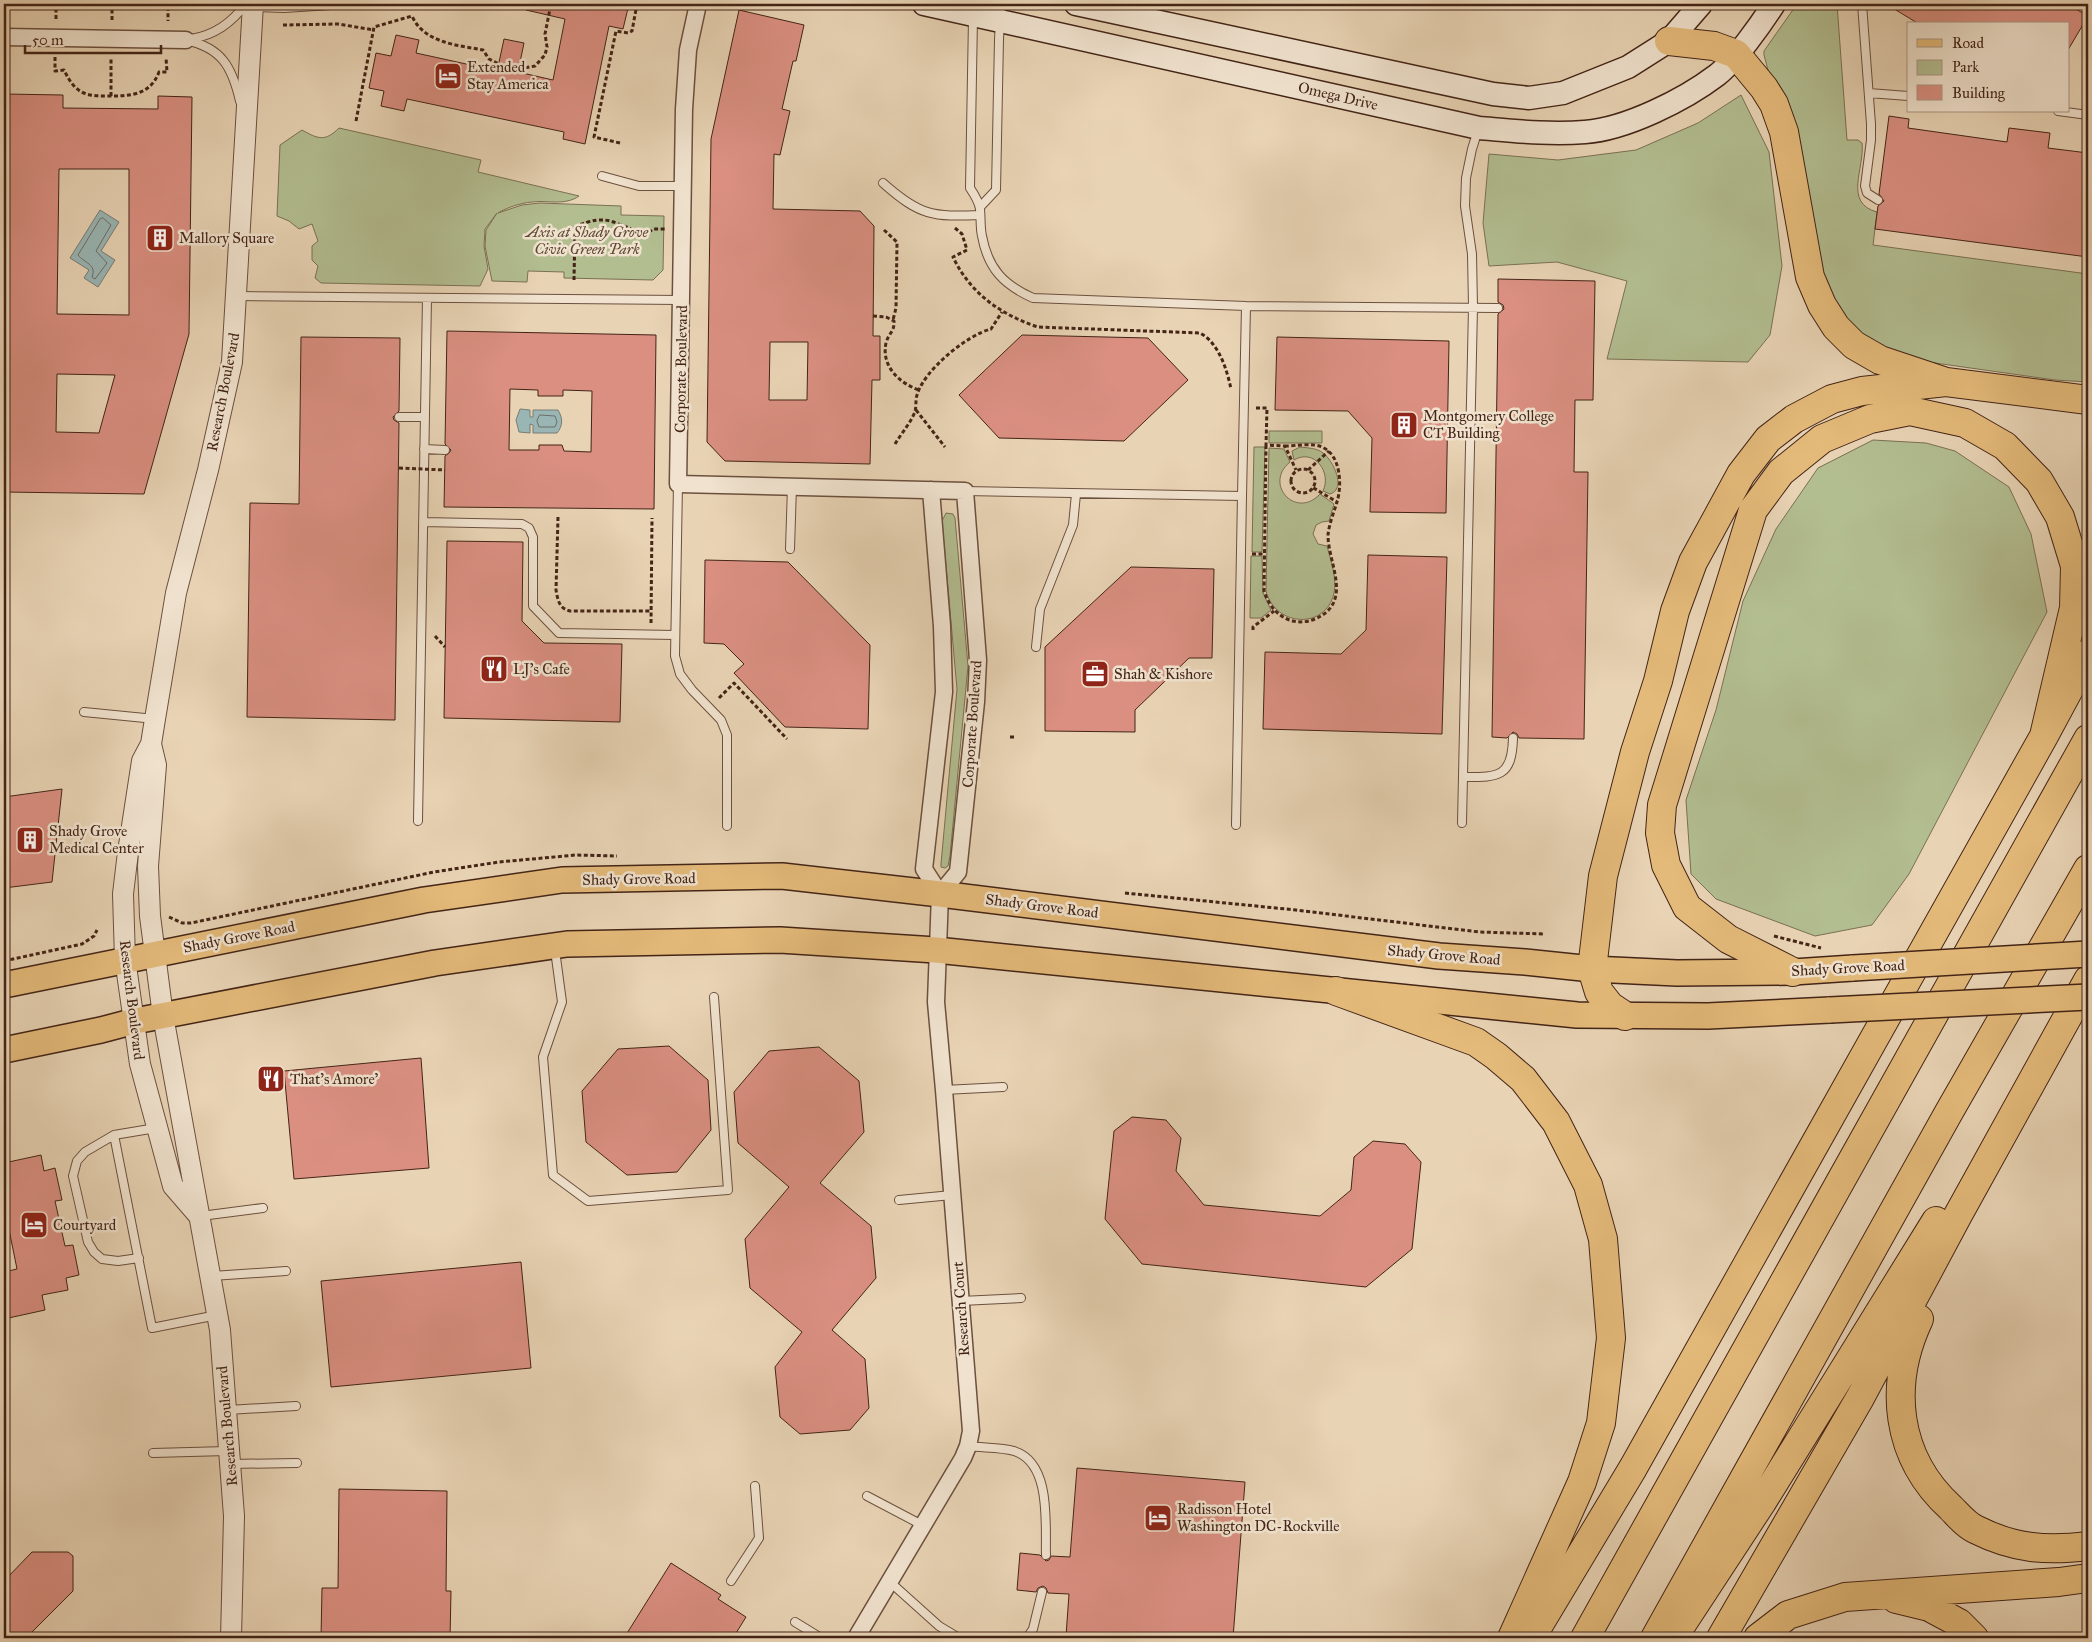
<svg xmlns="http://www.w3.org/2000/svg" width="2092" height="1642" viewBox="0 0 2092 1642" font-family="'IM FELL Great Primer',serif">
	<rect width="100%" height="100%" fill="#e8d3b4"/>
	<filter id="stains"><feTurbulence type="fractalNoise" baseFrequency=".004" numOctaves="4"/><feColorMatrix values="0 0 0 0 .2 0 0 0 0 .09 0 0 0 0 .02 0 0 0 .5 -.17"/></filter>
	<radialGradient id="worn" r=".72"><stop offset=".6" stop-color="#630" stop-opacity="0"/><stop offset="1" stop-color="#630" stop-opacity=".3"/></radialGradient>
	<path fill="#b2bd90" stroke="#7a7053" d="M1797,4h40l10,136h11l4,3c3,25 -19,60 15,69l-4,33 215,29v108l-33,-2 -148,-21 -41,-21 -20,-19 -20,-33 -62,-231v-4z
		M1741,95l28,57 13,114 -12,69 -22,27 -141,-3 20,-78 -70,-19 -68,4 -6,-43 6,-69 69,6 78,-10 62,-27z
		M339,128l142,32 -3,12 101,24c-14,10 -31,4 -47,6 -12,1 -26,6 -34,11l24,-8 18,-2 81,3v9l43,1 -1,54 -10,10 -89,-2v-6l-36,-1 -1,11 -35,-1 -7,-35 1,-16 11,-17 -12,16 -1,17 4,23 -8,17 -159,-3 -6,-5 3,-12 -6,-6v-14l6,-5 -6,-17 -13,5 -10,-8 -12,-5 3,-71 22,-15c16,9 23,12 37,-2z
		M1269,431h53v12h-53z
		M1873,440l53,3 29,8 54,36 22,47 16,78 -138,262 -37,51 -57,11 -99,-37 -25,-25 -5,-74 30,-90 27,-109 33,-72 42,-61z
		M1254,447h11l-3,105h-10z
		M1300,447c8,1 17,1 23,6 10,7 24,36 7,41l-7,-3c9,-19 -9,-43 -29,-31l-2,-9z
		M1269,448l15,1 6,13c-27,22 6,58 30,32l14,10 -5,17 -7,1 -6,3 -3,9 5,10 9,2c4,15 10,32 7,47 -8,37 -59,34 -68,-2z
		M946,513l7,1 2,4 13,148 -18,190 -2,10 -3,2 -4,-1v-3l16,-175 -15,-168z
		M1251,556h11l1,37 8,17 -10,8h-11z"/>
	<path fill="#99b6b5" stroke="#777c75" d="M100,210l19,12 -18,29 14,9 -17,27 -14,-9 5,-8 -19,-12z
		M520,409l10,1v7h3v-7h25c5,8 5,16 -1,23h-24v-8l-3,-1v9l-11,-1 -3,-12z"/>
	<g fill="none" stroke-linecap="round" stroke-linejoin="round">
		<path stroke="#6e6d66" stroke-width="1" d="M103,218l8,7 -15,26 11,12 -12,16 -3,-2c5,-13 -8,-14 -14,-22l22,-36z
			M540,415l15,1 2,6 -2,5h-16l-2,-6z"/>
	</g>
	<path fill="#da8f81" stroke="#432416" fill-rule="evenodd" d="M526,4h103l-6,25 -14,-3 -24,118 -22,-5 1,-7 -157,-33 -3,12 -23,-5 3,-15 -15,-3 7,-35 15,3 5,-21 23,5 -3,13 73,16 1,-4 8,2 6,-28 20,4 -6,29 35,8 12,-61 -39,-9z
		M1886,4h181l21,12 -20,34v-26h-149z
		M739,10l65,15 -8,36h-3l-11,48 8,2 -10,44 -6,-1 -1,55 87,2 14,15 -1,110h7v44h-8l-2,84 -145,-3 -18,-19 4,-303zM770,342h38l-1,58h-38z
		M4,94l59,1v13l95,1v-13l34,1 -3,237 -45,160 -140,-2zM59,169h70v146l-72,-1zM57,374l58,1 -16,58 -43,-1z
		M1889,116l20,3 -1,9 99,14 2,-14 41,5 -2,15 40,5v104l-213,-28 3,-23 6,-5 -5,-7z
		M1498,279l97,2 -2,119h-18l-1,72h14l-4,267 -65,-1 -2,-4 -4,-2 -6,6 -15,-1 6,-423 6,-5 -1,-4 -5,-3z
		M447,331l209,4 -2,174 -210,-2 1,-51 4,-3 2,-3 -6,-6zM510,389l28,1v6h25v-6l29,1 -1,61 -27,-1 -2,-6h-23v5h-30z
		M1022,335l126,3 40,42 -64,61 -125,-3 -40,-43z
		M301,337l99,1 -1,73 -6,6 1,3 5,3 -4,297 -148,-3 3,-214 49,1z
		M1277,337l172,4 -3,172 -76,-1 2,-74 -24,-27 -73,-1z
		M447,541l76,1 -1,79 22,22 78,1 -2,78 -176,-4z
		M1368,555l79,2 -5,177 -179,-5 2,-77 76,2 25,-24z
		M705,560l83,2 82,83 -2,84 -83,-2 -51,-54 10,-9 -20,-20 -20,-1z
		M1131,567l83,2 -2,89h-23l-54,52v22l-90,-1v-84z
		M62,789l-10,93 -48,6v-91z
		M669,1046l39,34 3,50 -34,42 -50,3 -41,-33 -4,-51 36,-42z
		M819,1047l40,34 5,51 -44,51 51,43 5,52 -44,52 33,29 4,49 -19,22 -50,4 -20,-17 -5,-50 27,-35 -52,-44 -5,-49 44,-52 -51,-44 -4,-51 35,-41z
		M421,1058l8,110 -135,11 -10,-108z
		M1132,1117l34,3 15,18 -5,33 28,34 116,11 31,-26 3,-33 19,-16 32,3 16,18 -9,87 -46,38 -224,-23 -37,-45 9,-88z
		M41,1155l3,16 11,-3 7,32 -7,1 10,45 8,-1 6,30 -13,3 2,12 -26,5 3,15 -41,9v-47l13,-3 -13,-64v-42z
		M521,1262l10,106 -200,19 -10,-106z
		M1077,1468l168,14 -12,156h-144l-23,-2 3,-42 -21,-1 -2,-5 -3,-2 -5,2 -2,4 -19,-2 3,-37 20,2 6,6 3,-1 2,-4 19,1z
		M339,1489l108,2 -1,100h5l-1,47h-129l1,-50h16z
		M32,1552h36l5,4v35l-47,47h-22v-57z
		M671,1563l50,32 -3,4 28,18 -13,21h-109z"/>
	<g fill="none" stroke-linecap="round" stroke-linejoin="round">
		<defs>
			<path id="service" d="M1862,4l9,120v16l-6,46 2,7 11,7
				M255,7l29,1 63,-4
				M973,18l-3,170c4,6 9,14 10,21 1,9 0,18 2,27 6,33 22,49 51,62l213,8 252,2
				M191,39c24,-4 40,-16 55,-35
				M186,40c36,8 46,27 54,61
				M1869,93l39,3
				M2058,111l30,4
				M602,176l37,10h45
				M883,183c37,33 50,34 97,32
				M980,207l16,-17 3,-151 2,-35
				M237,296l445,4
				M399,417h25
				M424,449l21,1
				M678,484l-3,172 5,18 12,16 29,30 6,15v91
				M965,491l277,5 -6,329
				M1242,496l4,-190
				M423,522l99,2 7,4 4,9v69l26,27 116,2
				M790,549l2,-63
				M1036,647l4,-38 33,-84 3,-31
				M84,712l71,7
				M1463,777c35,0 49,1 50,-39
				M418,821l9,-523
				M1462,823l11,-516 -1,-53 -7,-48 1,-28 6,-29 6,-19
				M555,950l7,52 -19,55 10,118 35,26 140,-11 -14,-193
				M944,1090l59,-3
				M156,1128l-42,7 38,193 65,-13
				M114,1135l-29,17 -8,9 -4,15 15,66 6,10 8,7 16,2 21,-3
				M899,1200l53,-5
				M201,1216l62,-8
				M212,1276l74,-5
				M961,1301l60,-3
				M228,1410l68,-4
				M968,1446c15,2 33,1 46,5 38,12 31,74 32,104
				M153,1453l74,-2
				M230,1464l67,-1
				M867,1496l57,30
				M731,1581l28,-43 -4,-52
				M890,1582l49,44 20,12
				M795,1622l26,16
				M1027,1638l6,-9 9,-37"/>
			<path id="minor" d="M698,4l-10,46 -4,59 -6,375 287,7 13,169 -2,42 -18,170 -18,22 -4,108 8,88 27,341 -3,15 -5,12 -107,180
				M4,37l182,3
				M931,490l11,136 2,66 -20,177 16,25"/>
			<path id="tertiary" d="M151,744l-9,17 -14,91 -5,42 2,65 15,105 33,122 26,30
				M231,1638l3,-122 -14,-186 -57,-314 -13,-100 -2,-50 8,-101 -5,-21 4,-25 21,-126 32,-123 24,-108 21,-358"/>
			<path id="secondary" d="M924,4l555,124c36,3 71,7 106,4 41,-3 99,-32 132,-57 18,-14 44,-51 57,-71
				M1076,4l417,90 36,4 34,-5 65,-26 41,-26 32,-37"/>
			<path id="primary" d="M4,985l420,-85 138,-20 220,-4 158,18 499,62 86,6 67,7 85,4 116,-1 60,-4
				M4,1050l97,-20 34,-9 300,-58 132,-19 213,-4 156,10 641,65 131,1 122,-6"/>
			<path id="motorway" d="M1669,41l45,5 22,8 28,34 10,16 10,28 26,145 12,28 14,22 18,18 26,15 66,22 142,18
				M1793,972l-65,-33 -41,-32 -21,-42 -6,-32 2,-28 91,-295 28,-38 41,-33 48,-20 40,-8 55,12 40,23 34,35 21,36 15,49 -1,42 -30,128
				M1336,991l140,51 20,14 27,23 33,43 32,63 15,54 8,99 -10,85 -19,59 -70,156
				M1625,1016l-15,-10 -11,-14 -7,-23 11,-93 32,-124 23,-71 17,-70 18,-49 48,-88 27,-35 26,-20 38,-20 30,-8 84,-9
				M1919,1319c-31,66 -24,138 32,189 7,7 16,18 26,22 38,19 70,21 111,16
				M1896,1599l33,8 30,16 15,15
				M1680,1627l82,-125 174,-281
				M1531,1638l102,-170 411,-732 44,-82
				M1585,1638l503,-899
				M1655,1638l294,-526 139,-243
				M1721,1638l139,-240 98,-183 130,-235
				M1758,1638l30,-23 57,-18 214,-15 29,-4"/>
		</defs>
		<use href="#service" stroke="#6c503e" stroke-width="10"/>
		<use href="#minor" stroke="#6c503e" stroke-width="19"/>
		<use href="#tertiary" stroke="#6c503e" stroke-width="22"/>
		<use href="#secondary" stroke="#432416" stroke-width="25"/>
		<use href="#primary" stroke="#432416" stroke-width="28"/>
		<use href="#motorway" stroke="#432416" stroke-width="30"/>
		<path stroke="#432416" stroke-width="3" stroke-dasharray="4 2.5" stroke-linecap="butt" d="M157,4l1,2h10v15
			M56,19v-14l10,-1
			M112,20v-16
			M283,25l55,-1 36,6
			M55,57v14l9,-1c3,6 6,12 11,17 9,9 20,9 32,9 22,0 43,0 52,-24h8l-1,-14
			M519,69l16,-3 10,-11 2,-8 -2,-13 6,-30
			M111,96v-39
			M356,121l18,-94 38,-11c12,27 45,29 71,34l6,9 10,5
			M620,143l-26,-6 22,-106 12,2 4,-2 5,-27
			M955,228l7,6 5,16 -14,7c17,36 48,58 85,70l162,6c19,10 27,37 31,56
			M884,230l13,12 -1,66 -3,12
			M574,280l1,-53c35,-16 39,-1 70,6l4,-1 4,-3h12
			M873,316l13,1 8,4c1,10 -6,13 -8,22 -5,23 13,40 33,47
			M1256,408h11l-1,37 19,1 11,24
			M916,410l29,37
			M895,444c6,-10 14,-19 19,-30 3,-6 1,-13 3,-19 7,-25 50,-60 74,-66l11,-17
			M1266,445l-2,146c4,12 10,21 21,27 9,5 20,5 30,1 39,-17 13,-55 13,-84 1,-11 6,-23 9,-33l-25,-15
			M1285,446c11,0 29,-4 39,2 17,9 18,38 13,54
			M1291 481a12 12 0 1 1 24 0a12 12 0 1 1-24 0Z
			M1308,470l21,-19
			M558,517l-2,73c2,11 3,18 14,21h81
			M1252,554h12
			M651,623l1,-105
			M1253,630v-3l21,-16
			M435,636l10,11
			M719,698l15,-15 53,56
			M1010,737h6
			M1125,893l171,17 183,22 66,2
			M169,917l13,6h9l243,-51 65,-10 77,-7 41,1
			M1774,936l47,12
			M4,961l78,-17 12,-8 3,-6"/>
		<use href="#service" stroke="#f0e2ce" stroke-width="8"/>
		<use href="#minor" stroke="#f0e2ce" stroke-width="16"/>
		<use href="#tertiary" stroke="#f0e2ce" stroke-width="20"/>
		<use href="#secondary" stroke="#f0e2ce" stroke-width="22"/>
		<use href="#primary" stroke="#e4ba7a" stroke-width="25"/>
		<use href="#motorway" stroke="#e4ba7a" stroke-width="28"/>
		<defs>
			<path id="primary-bridge" d="M1853,968l235,-14
				M1830,1010l258,-13"/>
		</defs>
		<use href="#primary-bridge" stroke="#432416" stroke-width="28" stroke-linecap="butt"/>
		<path stroke="#432416" stroke-width="3" stroke-dasharray="4 2.5" stroke-linecap="butt" d="M399,468l46,2"/>
		<use href="#primary-bridge" stroke="#e4ba7a" stroke-width="25"/>
	</g>
	<defs>
		<symbol id="hotel-square" viewBox="-11 -11 22 22"><rect x="-9" y="-9" width="18" height="18" rx="4" fill="#8f2418" stroke="#f0e2ce"/><path d="M-6-4.5h1.5V1H6V5H4.5V3h-9V5H-6ZM-4 0a1.8 1.8 0 1 1 3.6 0ZM.5 0V-2.5h3Q6-2.5 6 0Z" fill="#fff"/></symbol>
		<symbol id="building-square" viewBox="-11 -11 22 22"><rect x="-9" y="-9" width="18" height="18" rx="4" fill="#8f2418" stroke="#f0e2ce"/><path d="M-4-6H4V6H1V3H-1V6H-4ZM-2.5-4.3h1.7v1.8h-1.7ZM.8-4.3h1.7v1.8H.8ZM-2.5-1h1.7V.8h-1.7ZM.8-1h1.7V.8H.8Z" fill="#fff"/></symbol>
		<symbol id="restaurant-square" viewBox="-11 -11 22 22"><rect x="-9" y="-9" width="18" height="18" rx="4" fill="#8f2418" stroke="#f0e2ce"/><path d="M-5-6h1v4h1v-4h1v4h1v-4h1v5L-1.5 .5V6h-2V.5L-5-1ZM5-6V6H3V1.5H1.5Q1.5-4 5-6Z" fill="#fff"/></symbol>
		<symbol id="office-square" viewBox="-11 -11 22 22"><rect x="-9" y="-9" width="18" height="18" rx="4" fill="#8f2418" stroke="#f0e2ce"/><path d="M-6-3h4V-5.5h4V-3h4V5H-6ZM-1-4.5V-3h2v-1.5ZM-6 0V1H6V0Z" fill="#fff"/></symbol>
	</defs>
	<g fill-rule="evenodd">
		<use href="#hotel-square" x="432" y="60" width="32" height="32"/>
		<use href="#building-square" x="144" y="222" width="32" height="32"/>
		<use href="#building-square" x="1388" y="409" width="32" height="32"/>
		<use href="#restaurant-square" x="478" y="653" width="32" height="32"/>
		<use href="#office-square" x="1079" y="658" width="32" height="32"/>
		<use href="#building-square" x="14" y="824" width="32" height="32"/>
		<use href="#restaurant-square" x="255" y="1063" width="32" height="32"/>
		<use href="#hotel-square" x="18" y="1209" width="32" height="32"/>
		<use href="#hotel-square" x="1142" y="1502" width="32" height="32"/>
	</g>
	<g text-anchor="middle" dominant-baseline="central" stroke-width="5" stroke-linejoin="round" paint-order="stroke">
		<g font-size="15" fill="#432416" stroke="#f0e2ce" text-anchor="start">
			<text x="467" y="67">Extended<tspan x="467" dy="17">Stay America</tspan></text>
			<text x="179" y="238">Mallory Square</text>
			<text x="1423" y="416">Montgomery College<tspan x="1423" dy="17">CT Building</tspan></text>
			<text x="513" y="669">LJ's Cafe</text>
			<text x="1114" y="674">Shah &amp; Kishore</text>
			<text x="49" y="831">Shady Grove<tspan x="49" dy="17">Medical Center</tspan></text>
			<text x="290" y="1079">That's Amore'</text>
			<text x="53" y="1225">Courtyard</text>
			<text x="1177" y="1509">Radisson Hotel<tspan x="1177" dy="17">Washington DC-Rockville</tspan></text>
		</g>
		<g font-size="15" fill="#432416" stroke="#f0e2ce">
			<text transform="translate(1338 96) rotate(13)">Omega Drive</text>
			<text transform="translate(681 369) rotate(-89)">Corporate Boulevard</text>
			<text transform="translate(223 392) rotate(-79)">Research Boulevard</text>
			<text transform="translate(972 724) rotate(-86)">Corporate Boulevard</text>
			<text transform="translate(639 879) rotate(-1)">Shady Grove Road</text>
			<text transform="translate(1042 906) rotate(7)">Shady Grove Road</text>
			<text transform="translate(239 937) rotate(-11)">Shady Grove Road</text>
			<text transform="translate(1444 955) rotate(5)">Shady Grove Road</text>
			<text transform="translate(1848 968) rotate(-3)">Shady Grove Road</text>
			<text transform="translate(132 1000) rotate(83)">Research Boulevard</text>
			<text transform="translate(961 1309) rotate(-94)">Research Court</text>
			<text transform="translate(227 1426) rotate(-95)">Research Boulevard</text>
		</g>
		<g font-size="15" font-style="italic" fill="#5f4a34" stroke="#f0e2ce">
			<text x="587" y="232">Axis at Shady Grove<tspan x="587" dy="17">Civic Green Park</tspan></text>
		</g>
	</g>
	<rect width="2092" height="1642" fill="none" stroke="#e8d3b4" stroke-width="20"/>
	<rect x="5" y="5" width="2082" height="1632" fill="none" stroke="#432416" stroke-width="2.5"/>
	<rect x="10" y="10" width="2072" height="1622" fill="none" stroke="#432416"/>
	<rect x="1907" y="22" width="162" height="90" fill="#f0e2ce" stroke="#ab9684"/>
	<rect x="1917" y="39" width="25" height="8" fill="#e4ba7a" stroke="#ab9684"/>
	<text x="1952" y="48" font-size="15" fill="#432416">Road</text>
	<rect x="1917" y="60" width="25" height="15" fill="#b2bd90" stroke="#ab9684"/>
	<text x="1952" y="72" font-size="15" fill="#432416">Park</text>
	<rect x="1917" y="85" width="25" height="15" fill="#da8f81" stroke="#ab9684"/>
	<text x="1952" y="98" font-size="15" fill="#432416">Building</text>
	<path d="M25 45v8h136v-8" fill="none" stroke="#432416" stroke-width="2.5"/>
	<text x="32" y="45" font-size="15" fill="#432416" stroke="#f0e2ce" stroke-width="4" paint-order="stroke">50 m</text>
	<rect width="100%" height="100%" filter="url(#stains)"/>
	<rect width="100%" height="100%" fill="url(#worn)"/>
</svg>
